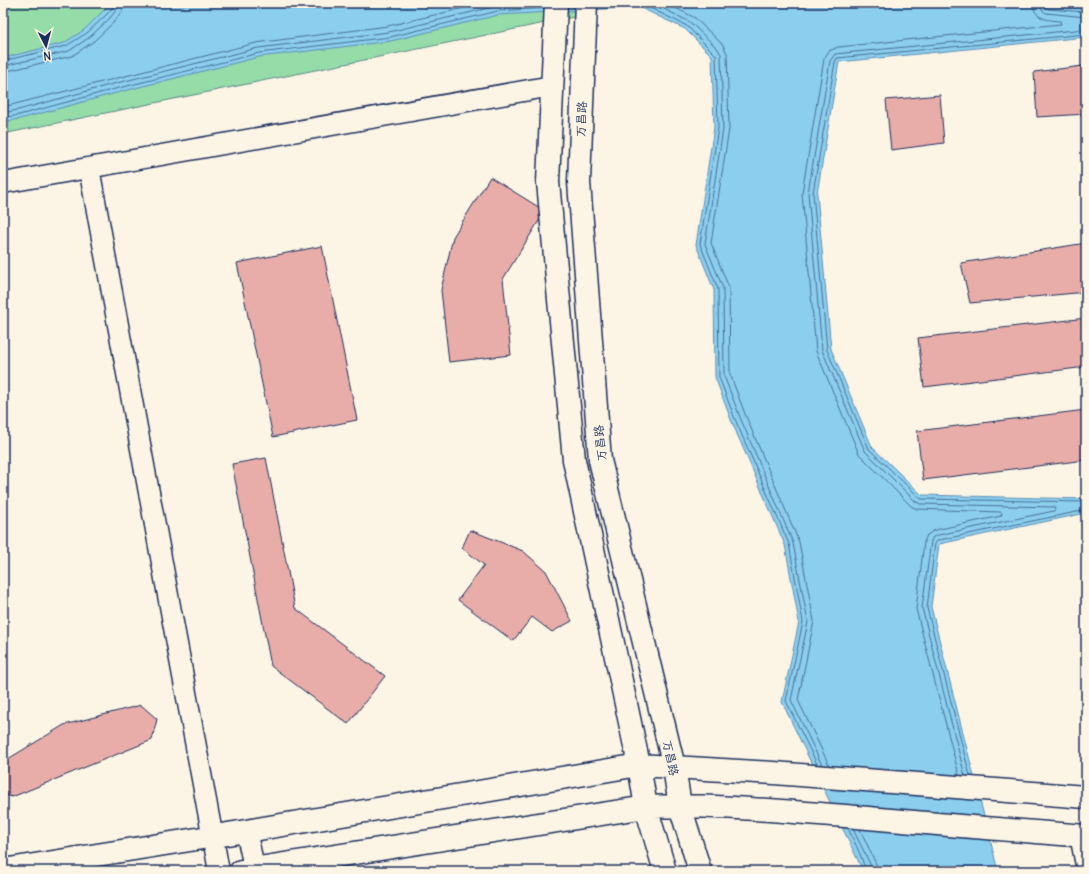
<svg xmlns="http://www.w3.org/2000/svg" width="1089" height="874" viewBox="0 0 1089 874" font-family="Delius,'LXGW WenKai TC',sans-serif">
	<rect width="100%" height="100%" fill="#fcf5e5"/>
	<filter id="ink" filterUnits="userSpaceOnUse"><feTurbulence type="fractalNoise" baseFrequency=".025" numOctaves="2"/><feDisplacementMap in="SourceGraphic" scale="8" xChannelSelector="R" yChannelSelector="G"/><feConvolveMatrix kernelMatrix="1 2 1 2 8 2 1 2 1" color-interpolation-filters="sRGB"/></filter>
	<g filter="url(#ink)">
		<path fill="#96dca9" stroke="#588684" d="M3,3h577l-1,13 -576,118z"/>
		<path fill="#8bceed" stroke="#5e8eb4" d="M111,3h918l57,6v28l-247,25 -22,132 14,155 41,98 50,48 164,4v14l-147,31 -8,63 67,264h-135l-81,-169 17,-80 -14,-77 -54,-125 -16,-43 -1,-87 -18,-45 18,-118 -2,-71 -27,-27 -46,-22 -141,8 -107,26 -132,16 -143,36 -96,26 -17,3v-64l61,-15 20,-13z"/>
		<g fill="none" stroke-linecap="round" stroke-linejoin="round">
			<path stroke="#486f97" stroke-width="1" d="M640,3l47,23 29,29 2,73 -18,116 18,45 1,88 16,42 54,125 14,78 -17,79 31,63
				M652,3l38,19 28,27 3,5 2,75 -18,115 18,44 1,88 16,41 53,126 15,79 -17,78 31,65
				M666,3l29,15 28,27 4,8 2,76 -18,114 18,45 1,86 15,40 54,128 15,79 -16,79 31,65
				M1039,3l2,6 5,4 40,4
				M1044,3l1,4 3,2 38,3
				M1086,34l-249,24 -2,4 -22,131 14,157 42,99 52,50 165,3
				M3,61l63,-15 21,-13 20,-19 6,-7v-4
				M3,66l66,-15 21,-14 20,-19 7,-9 2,-6
				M3,72l69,-16 22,-15 20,-19 8,-10 3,-9
				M3,107l253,-64 132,-17 97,-23
				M3,113l15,-3 95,-26 145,-36 131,-16 108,-26 47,-3
				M3,118l16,-3 96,-26 144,-36 131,-16 108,-26 46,-3
				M959,775l-43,-166 8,-67 3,-7 8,-5 66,-14 1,-3 -2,-1 -83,-3 -6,-3 -52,-52 -43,-103 -14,-158 22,-134 5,-8 9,-4 223,-23 -1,-3c-13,-1 -26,-2 -27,-18
				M965,776l-43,-168 9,-67 2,-4 5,-2 116,-24 1,-3 -1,-1 -134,-3 -5,-3 -50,-50 -43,-101 -14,-157 22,-132 5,-7 251,-25
				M970,776l-43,-168 8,-65 4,-3 147,-30
				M848,828l12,26 6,17
				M853,829l18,37v5
				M860,829l16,35 2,7"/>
		</g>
		<path fill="#e8ada9" stroke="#1b2f5e" d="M1083,66l3,48 -49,3 -3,-45z
			M940,95l4,48 -53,7 -5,-50z
			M490,177l55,34 -42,68 8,76 -62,7 -8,-72 12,-53z
			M1086,243v49l-116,11 -9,-40z
			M322,246l35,174 -84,17 -36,-174z
			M1086,318v49l-162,20 -6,-49z
			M1086,410v50l-163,20 -6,-49z
			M266,458l29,150 90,68 -37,48 -77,-58 -39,-202z
			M470,530l53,21 23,20 26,50 -20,11 -20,-15 -19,24 -55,-41 26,-35 -22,-17z
			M141,705l16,14 -5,21 -140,57 -9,-3v-32l61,-37z"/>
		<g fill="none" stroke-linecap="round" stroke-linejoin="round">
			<defs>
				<path id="street" d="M89,168l130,703
					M3,183l549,-97
					M246,831l9,40
					M1080,835l6,30"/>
				<path id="secondary" d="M556,3l-8,179 26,278 65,305 7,42 19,64
					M586,3l-7,179 21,278 74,307 6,39 20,65
					M3,870l243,-39 393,-66 135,8 312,24
					M241,871l405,-64c66,-3 133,4 199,9 80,7 161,14 241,20"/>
			</defs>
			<use href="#street" stroke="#1b2f5e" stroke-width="23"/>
			<use href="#secondary" stroke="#1b2f5e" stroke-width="25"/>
			<use href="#street" stroke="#fcf5e5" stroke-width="20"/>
			<use href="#secondary" stroke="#fcf5e5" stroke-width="22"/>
		</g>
	</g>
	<g text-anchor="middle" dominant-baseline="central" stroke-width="3.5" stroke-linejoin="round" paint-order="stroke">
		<g font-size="12" fill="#1b2f5e" stroke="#fcf5e5">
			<text transform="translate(581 119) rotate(-88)">万昌路</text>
			<text transform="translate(600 443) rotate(-96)">万昌路</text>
			<text transform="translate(671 758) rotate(78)">万昌路</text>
		</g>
	</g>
	<rect width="1089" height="874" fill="none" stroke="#fcf5e5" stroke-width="16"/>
	<rect x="8" y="8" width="1073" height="858" fill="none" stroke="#1b2f5e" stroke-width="1.5" filter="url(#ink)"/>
	<g transform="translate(46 46) rotate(174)" stroke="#fcf5e5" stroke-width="3" paint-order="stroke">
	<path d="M0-3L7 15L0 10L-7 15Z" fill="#1b2f5e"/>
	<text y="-6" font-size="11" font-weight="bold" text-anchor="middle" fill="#1b2f5e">N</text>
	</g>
</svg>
